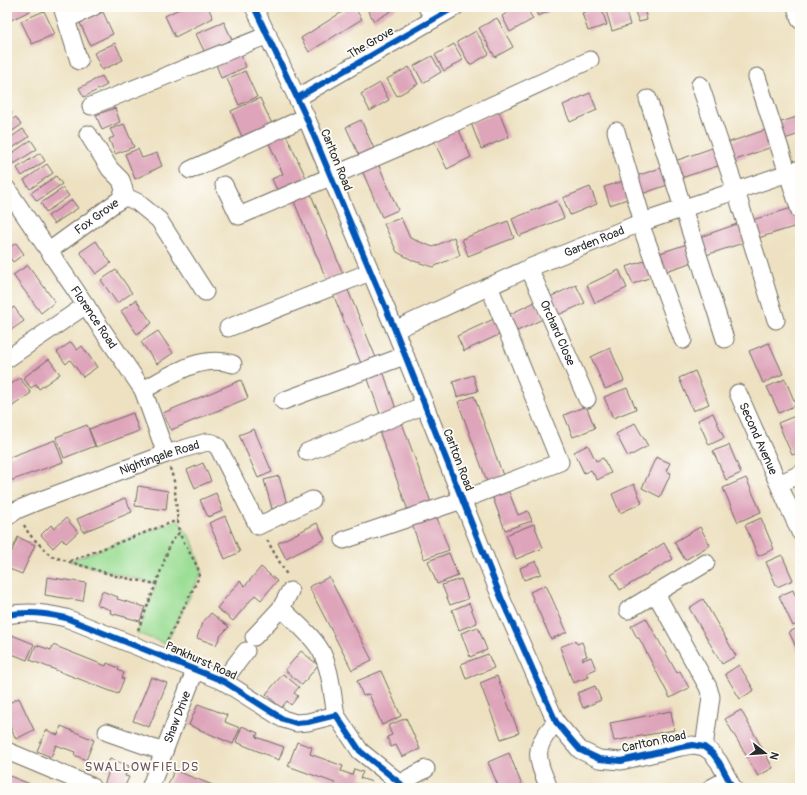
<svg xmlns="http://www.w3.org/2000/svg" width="807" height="795" viewBox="0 0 807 795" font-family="Pangolin,sans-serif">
	<rect width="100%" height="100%" fill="#fdfcf7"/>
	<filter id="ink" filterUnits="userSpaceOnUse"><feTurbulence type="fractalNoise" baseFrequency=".025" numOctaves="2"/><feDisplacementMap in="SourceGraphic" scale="8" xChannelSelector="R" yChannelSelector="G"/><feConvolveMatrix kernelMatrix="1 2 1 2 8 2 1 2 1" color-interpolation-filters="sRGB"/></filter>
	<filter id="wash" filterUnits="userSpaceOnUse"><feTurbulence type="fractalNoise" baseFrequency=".012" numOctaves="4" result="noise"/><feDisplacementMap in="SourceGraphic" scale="16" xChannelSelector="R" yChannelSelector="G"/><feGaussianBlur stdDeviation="0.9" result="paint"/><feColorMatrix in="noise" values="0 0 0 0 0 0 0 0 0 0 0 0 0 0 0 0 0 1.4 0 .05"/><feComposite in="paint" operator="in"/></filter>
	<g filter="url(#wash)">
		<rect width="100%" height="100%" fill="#ede1c1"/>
		<path fill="#9cde95" stroke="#648460" d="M178,520l14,20 10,32 -36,72 -29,-11 19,-49 -87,-23z"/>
		<g id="blocks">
			<path fill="#dea4ba" d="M7,7h23l2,3 -21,10z
				M183,7h25l5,11 -38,19 -10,-21z
				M350,7h4l8,12 -53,33 -8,-14z
				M366,7h32l-24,14z
				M517,7h9l7,12 -23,13 -8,-16z
				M534,7h25l-21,9z
				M601,7l6,18 -19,6 -6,-18z
				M605,7h20l5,18 -18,6z
				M633,7h16l-5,2 3,11 -8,2z
				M44,11l11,23 -23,10 -11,-23z
				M103,12l10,22 -23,11 -10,-22z
				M497,18l16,29 -18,10 -16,-29z
				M224,22l8,18 -27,13 -9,-19z
				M476,31l13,23 -19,11 -13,-23z
				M115,43l8,17 -21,10 -8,-17z
				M454,44l9,16 -19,11 -9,-16z
				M240,53l6,14 -25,11 -5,-14z
				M432,56l9,16 -18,11 -9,-17z
				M409,67l9,17 -21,12 -10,-17z
				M245,71l12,26 -18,8 -12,-26z
				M102,76l5,9 -23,12 -5,-9z
				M380,83l9,17 -19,11 -9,-17z
				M590,93l7,17 -27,12 -7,-17z
				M260,98l12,26 -30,13 -11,-26z
				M7,105l5,8 -5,4z
				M115,108l5,14 -18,8 -6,-15z
				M499,112l10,25 -28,12 -10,-26z
				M800,116v18l-19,6 -6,-16z
				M16,117l5,8 -14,10v-12z
				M361,120l15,33 -15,7 -15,-33z
				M124,124l10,23 -19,7 -6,-15 5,-2 -4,-8z
				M458,128l13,29 -24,12 -14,-30z
				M771,128l6,17 -47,17 -6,-18z
				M23,129l6,8 -21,14 -1,-11z
				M285,133l24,51 -29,13 -8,-18 11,-5 -15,-33z
				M31,140l6,9 -23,15 -6,-8z
				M718,146l6,18 -46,15 -6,-17z
				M138,149l4,9 15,-5 5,13 -27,13 -10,-25z
				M40,153l5,8 -23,15 -5,-8z
				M377,161l21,49 -16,7 -21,-49z
				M47,164l6,9 -23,16 -6,-9z
				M667,166l6,17 -34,12 -6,-18z
				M56,176l6,8 -25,17 -6,-8z
				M627,180l6,17 -23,8 -6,-18z
				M590,187l7,17 -27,11 -7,-17z
				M63,188l6,8 -23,16 -5,-9z
				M310,192l33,82 -16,7 -34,-82z
				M72,200l6,8 -24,16 -6,-8z
				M557,201l7,17 -45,18 -7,-17z
				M795,207l5,18 -45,14 -6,-18z
				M401,218l9,20 23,9 21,-10 6,18 -27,12 -19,-6 -17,-9 -13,-28z
				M508,221l6,17 -46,18 -6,-17z
				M740,223l6,19 -46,15 -6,-18z
				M7,227l4,6 -4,2z
				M7,239l5,7 4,-3 8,11 -11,8 -3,-4 -3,2z
				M96,241l15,22 -15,11 -16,-22z
				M690,243l6,18 -36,12 -6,-18z
				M650,259l6,16 -23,9 -7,-17z
				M28,265l27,37 -14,11 -28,-38z
				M116,270l16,23 -15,10 -16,-23z
				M619,270l8,18 -32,15 -8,-18z
				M345,283l34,82 -15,6 -33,-82z
				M576,285l9,18 -27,12 -8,-18z
				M136,300l16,23 -15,11 -16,-23z
				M535,302l8,17 -28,13 -7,-17z
				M14,307l10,14 -17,12v-21z
				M498,317l7,15 -41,19 -7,-15z
				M158,331l15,22 -16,11 -16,-22z
				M71,342l6,8 5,-4 15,21 -14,10 -13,-17 -4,4 -9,-12z
				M769,343l14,31 -20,9 -14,-32z
				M610,348l14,33 -19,8 -14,-32z
				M49,359l11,15 -21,15 -3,-5 -5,4 -8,-10z
				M383,371l15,44 -16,5 -15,-44z
				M695,371l14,33 -16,7 -14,-33z
				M473,375l5,16 -21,6 -4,-15z
				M20,378l11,15 -24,17v-23z
				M785,379l11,26 -17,8 -12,-26z
				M241,380l7,18 -77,32 -8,-17z
				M627,388l9,21 -23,9 -9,-21z
				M474,396l31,85 -16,6 -31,-85z
				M586,406l9,22 -22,9 -9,-22z
				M133,413l6,18 -43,16 -7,-18z
				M713,413l11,25 -15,7 -11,-25z
				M800,414v38l-8,3 -14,-32z
				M401,420l32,88 -23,8 -32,-88z
				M635,423l13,23 -20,11 -12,-23z
				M87,425l8,21 -31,12 -8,-21z
				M254,429l18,43 -14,6 -19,-43z
				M55,440l8,22 -56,20v-24z
				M588,445l8,16 7,-3 8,15 -14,7 -6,-10 -7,3 -10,-21z
				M729,445l12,28 -15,7 -13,-29z
				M656,457l14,6 -4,8 5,2 -11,24 -18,-9z
				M203,463l8,18 -16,7 -8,-18z
				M279,476l8,28 -15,5 -8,-29z
				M746,478l15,34 -23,10 -15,-34z
				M634,484l8,19 -22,10 -8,-19z
				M138,486l30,5 -2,19 -31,-4z
				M507,487l11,28 10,-4 4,10 -27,9 -14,-37z
				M216,493l7,18 -15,6 -8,-17z
				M125,498l7,14 -49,20 -6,-13z
				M435,513l14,37 -25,9 -13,-38z
				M225,516l15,36 -15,7 -16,-36z
				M66,518l12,14 -12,11 -4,-4 -9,9 -12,-13 10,-10 3,4z
				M761,518l13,31 -16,7 -13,-31z
				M317,523l8,16 -39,20 -8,-16z
				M534,524l9,24 -27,11 -10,-24z
				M700,527l10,18 -25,15 -11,-18z
				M18,537l17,8 -13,29 -15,-6v-6z
				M664,543l9,16 -53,31 -9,-15z
				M449,553l9,23 -21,8 -9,-23z
				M782,555l11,25 -16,7 -11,-25z
				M536,561l5,13 -17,6 -4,-12z
				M261,567l16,14 -16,19 -6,-5 -22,26 -16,-13 23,-27 5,5z
				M47,577l39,6 -3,18 -38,-6z
				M329,577l43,83 -20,10 -43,-83z
				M461,579l7,20 -18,6 -8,-20z
				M546,585l21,47 -16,7 -21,-47z
				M793,590l7,17v16l-7,3 -14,-30z
				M102,591l16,6 -1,2 28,8 -5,14 -30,-8 1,-3 -14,-5z
				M703,599l33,57 -14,8 -33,-56z
				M469,603l8,20 -18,7 -7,-20z
				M211,613l18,14 -8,8 -5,10 -19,-7 5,-15z
				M646,618l31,55 3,-2 9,17 -19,10 -31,-60h-2l-6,-12z
				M478,627l9,23 -17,7 -9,-24z
				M800,627v29l-11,-24z
				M7,633l27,11 -7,16 -20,-8z
				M575,641l2,3 5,-2 5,14 -5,2 1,2 8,-3 5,12 -9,4 2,4 -16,6 -13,-36z
				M36,645l15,5 2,-5 53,21 1,-3 12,5 -1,2 6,3 -2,5 2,1 -6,15 -88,-34z
				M301,651l17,14 -16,20 -17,-15z
				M488,654l6,14 -28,11 -5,-15z
				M739,665l15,25 -14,9 -15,-25z
				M381,671l20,45 -19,9 -13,-31 -6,2 -6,-15z
				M283,674l16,13 -5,6 4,3 -7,9 -4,-4 -6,7 -15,-14z
				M497,676l22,57 -18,6 -21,-56z
				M151,677l16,6 -18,44 -16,-6z
				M595,686l6,14 -18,8 -6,-15z
				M19,698l15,32 -18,9 -9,-18v-17z
				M198,704l29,11 -2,7 15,6 -7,16 -44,-19z
				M741,710l32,58 -15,8 -33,-57z
				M671,711l3,19 -60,11 -4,-18z
				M406,718l14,31 -18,8 -6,-12 -5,2 -4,-10 5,-2 -4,-9z
				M61,726l33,14 -8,20 -12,-5 1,-3 -19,-7 -5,12 -14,-6 9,-21 12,5z
				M242,726l16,7 -2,4 28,10 -5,13 -43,-18z
				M297,742l15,5 -2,7 33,12 -2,5 11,4 2,-6 9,3 -3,6 12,4 -2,6h-37l2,-5 -47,-17z
				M509,753l14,35h-24l-11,-26z
				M110,759l19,7 -4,10 4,1 -5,11h-21l6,-17 -4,-2z
				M174,770l41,16 -1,2h-47z
				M7,775l23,9 -2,4h-21z"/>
		</g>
	</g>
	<g filter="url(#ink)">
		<use href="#blocks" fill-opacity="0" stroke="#6f6b60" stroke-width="1"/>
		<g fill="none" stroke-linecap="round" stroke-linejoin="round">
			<defs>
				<g id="minor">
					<path d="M62,7l17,54"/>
					<path d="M254,7l52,110 89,213 107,270 54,122 24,28 19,9 22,2 60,-14 12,-2 11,2 8,6 7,9 14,26"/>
					<path d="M427,7l7,12"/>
					<path d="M796,7l4,13"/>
					<path d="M67,19l26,-12"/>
					<path d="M757,77l43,134"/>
					<path d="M700,85l36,106 40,129"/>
					<path d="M297,98l158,-91"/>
					<path d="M648,99l77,240"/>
					<path d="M91,106l177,-71"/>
					<path d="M616,131l27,91"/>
					<path d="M190,170l116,-53"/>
					<path d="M224,185l15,31 193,-83 158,-73"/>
					<path id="s1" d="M7,189l136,201 23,64"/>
					<path d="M122,195l15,7 22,18 46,72"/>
					<path d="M640,223l43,117"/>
					<path id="s2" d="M49,251l66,-48 5,-3 4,-10 -3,-10 -11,-11 -22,-35"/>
					<path id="s3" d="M529,268l58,131"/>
					<path d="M228,328l142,-56"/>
					<path id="s4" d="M395,330l134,-62 111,-45 160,-54"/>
					<path d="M7,359l79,-54"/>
					<path d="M143,390c27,-14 58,-37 90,-26"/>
					<path id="s5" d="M738,393l62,139"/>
					<path d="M283,401l121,-45"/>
					<path d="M307,452l118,-47"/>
					<path d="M779,484l21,-10"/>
					<path id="s6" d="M7,517l10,-7 24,-10 125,-46 41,-12 6,1 5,4 40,79 54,-26"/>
					<path d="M344,540l118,-40 98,-38 -71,-176"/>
					<path d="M290,591l-9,17c13,13 31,27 40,43 10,19 11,43 15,64"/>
					<path d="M656,594l52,93 3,10 -7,50"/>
					<path d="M628,610l78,-47"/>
					<path d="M7,615c20,-4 39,-2 59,3l157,63 60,38 13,4 12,-1 28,-7 24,36 41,33"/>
					<path d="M254,637l27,-29"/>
					<path d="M223,681l23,-30"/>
					<path d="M107,732l57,20"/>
					<path d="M7,751l84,35"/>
					<path id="s7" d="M150,788l46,-120"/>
					<path d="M397,788l12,-10 17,-9"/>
					<path d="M549,788c-13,-31 -17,-39 7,-66"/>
					<path d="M711,788l17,-9"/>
				</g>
			</defs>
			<use href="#minor" stroke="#6f6b60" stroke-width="19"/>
			<path stroke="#6f6b60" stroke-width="2.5" stroke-dasharray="3 3" stroke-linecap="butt" d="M170,468l4,13 5,52
				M24,525l5,9 22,22 65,20 40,8 15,-42 8,-9 19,35 1,9 -32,64
				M267,540l20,35
				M70,561l108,-41
				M138,630l18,-46"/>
			<use href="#minor" stroke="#fff" stroke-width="17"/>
			<defs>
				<path id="cycleway" d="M254,7l52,110 89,213 107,270 54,122 24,28 19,9 22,2 60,-14 12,-2 11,2 8,6 7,9 14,26
					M297,98l158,-91
					M7,615c20,-4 39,-2 59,3l157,63 60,38 13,4 12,-1 28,-7 24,36 41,33"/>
			</defs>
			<use href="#cycleway" stroke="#fdfcf7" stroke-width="8"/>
			<use href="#cycleway" stroke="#0057b8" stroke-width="6"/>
		</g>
	</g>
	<g text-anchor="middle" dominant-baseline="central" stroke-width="3.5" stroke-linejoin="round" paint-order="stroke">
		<g font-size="12" fill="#2b2b2b" stroke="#fdfcf7">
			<text transform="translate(371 43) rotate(-30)">The Grove</text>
			<text transform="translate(336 160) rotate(68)">Carlton Road</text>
			<text stroke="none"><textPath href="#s2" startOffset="59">Fox Grove</textPath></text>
			<text stroke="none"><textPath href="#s4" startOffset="218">Garden Road</textPath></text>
			<text stroke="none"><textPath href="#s1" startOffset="155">Florence Road</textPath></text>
			<text stroke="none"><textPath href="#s3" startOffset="71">Orchard Close</textPath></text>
			<text stroke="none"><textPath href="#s5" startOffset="50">Second Avenue</textPath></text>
			<text stroke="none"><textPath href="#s6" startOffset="164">Nightingale Road</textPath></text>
			<text transform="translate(458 460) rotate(69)">Carlton Road</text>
			<text transform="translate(201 661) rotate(24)">Pankhurst Road</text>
			<text stroke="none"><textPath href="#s7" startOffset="76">Shaw Drive</textPath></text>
			<text transform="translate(654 742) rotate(-12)">Carlton Road</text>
		</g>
		<g font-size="13" letter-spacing="1" fill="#6a555d" stroke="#fdfcf7">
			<text x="142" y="767">SWALLOWFIELDS</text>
		</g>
	</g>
	<rect width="807" height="795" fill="none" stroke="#fdfcf7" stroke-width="24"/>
	<g transform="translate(765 753) rotate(107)" stroke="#fdfcf7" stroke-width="3" paint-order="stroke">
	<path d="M0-3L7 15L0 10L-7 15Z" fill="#2b2b2b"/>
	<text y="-6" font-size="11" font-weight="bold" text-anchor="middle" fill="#2b2b2b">N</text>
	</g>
</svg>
